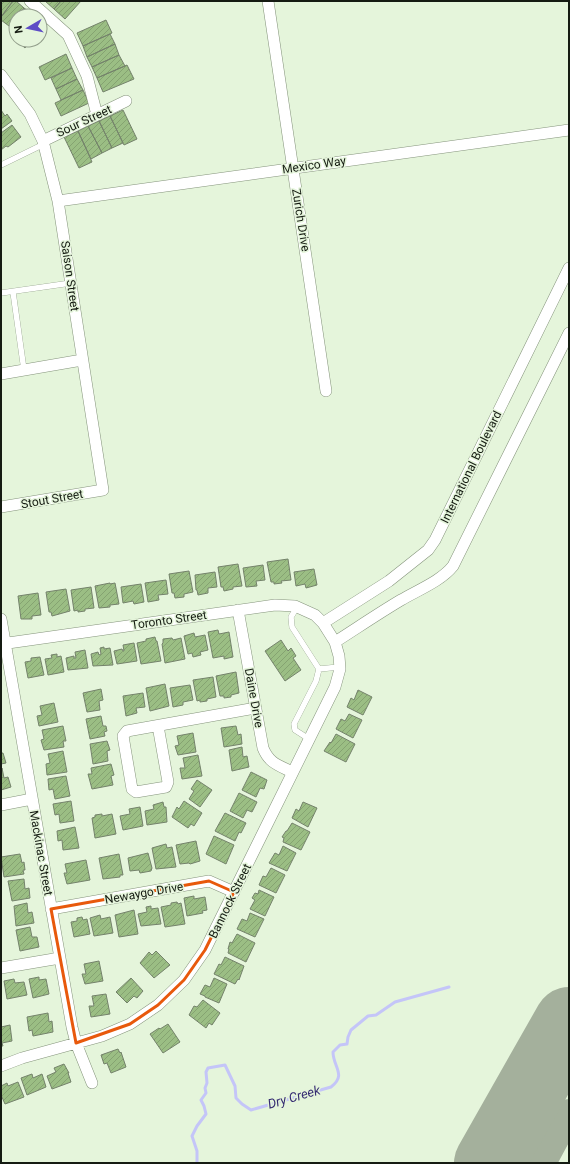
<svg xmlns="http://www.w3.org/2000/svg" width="570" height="1164" viewBox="0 0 570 1164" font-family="Roboto,sans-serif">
	<defs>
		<pattern id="building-hatch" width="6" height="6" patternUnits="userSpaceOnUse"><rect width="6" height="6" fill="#9bbe84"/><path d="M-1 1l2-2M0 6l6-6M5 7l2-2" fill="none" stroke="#85a371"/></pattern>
	</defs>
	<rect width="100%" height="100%" fill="#e5f5db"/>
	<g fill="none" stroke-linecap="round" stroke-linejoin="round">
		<path stroke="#c4c5f8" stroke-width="3" d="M197,1163v-12l-5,-15 5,-10 9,-12 -2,-8 -3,-6 5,-7 -1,-5 2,-5 -1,-11 2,-4 17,-3 10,21 1,12 6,6 9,6 80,-23c16,-12 2,-20 2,-35l7,-7 7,-1 1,-7 3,-7 17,-14 8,-1 19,-13 54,-15"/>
		<path stroke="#a4b09c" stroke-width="28" d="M542,1163l27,-50"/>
		<path stroke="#a4b09c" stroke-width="70" d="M489,1163l80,-141"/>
	</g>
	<path fill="url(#building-hatch)" stroke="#74826b" d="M1,1h12l-12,16z
		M13,1h3l8,7 -15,18 -8,-6v-3z
		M45,1h16l-7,8z
		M61,1h20l-16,18 -11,-10z
		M24,8l10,7 -1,1h-16z
		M16,18v13l-7,-5z
		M106,20l6,13 -29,13 -6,-13z
		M110,34l5,10 -28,13 -4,-11z
		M16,37v3h15l-6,8 -10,-9z
		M115,44l4,11 -27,12 -5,-10z
		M66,54l6,14 -27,12 -6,-13z
		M119,55l6,11 -28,12 -5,-11z
		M127,65l7,14 -31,13 -6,-14z
		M72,68l5,11 -21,10 -5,-11z
		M77,79l6,11 -22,10 -5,-11z
		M83,90l6,13 -28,13 -6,-13z
		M1,110l4,6 2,-2 5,7 -11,8z
		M123,110l14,29 -13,6 -14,-29z
		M110,116l13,27 -11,5 -13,-27z
		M99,121l13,27 -10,5 -14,-27z
		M12,125l9,12 -13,10 -2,-1 -5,4v-17z
		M88,126l14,27 -11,6 -13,-28z
		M78,131l14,31 -13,6 -15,-31z
		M288,559l3,21 -10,1 1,2 -8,1v-2h-3l-4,-20z
		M238,564l4,22 -9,1v2l-9,2 -1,-4h-2l-3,-20z
		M263,565l2,15 -9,1 1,5 -11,1 -3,-19z
		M314,569l3,16 -11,3 -1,-4 -9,2 -2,-14z
		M189,571l4,21 -9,2v3l-9,1 -1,-5h-2l-3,-19z
		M215,572l2,15 -9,1v5l-10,2 -1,-5h-1l-1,-15z
		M166,580l2,14 -10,1 1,5 -11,2 -3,-19z
		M110,583v1l5,-1 4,21 -9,1v2l-11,1 -4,-22z
		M141,584l3,18 -10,2 -1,-3 -10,2 -2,-16z
		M91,587l3,21 -9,1v2l-7,1v-2l-4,1 -3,-21z
		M66,589l4,22 -18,5 -1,-4h-2l-3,-20z
		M38,593l3,22 -9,1v3h-11l-3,-23z
		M218,630l1,4 10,-2 4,25 -9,2v-3l-11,2 -5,-26z
		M194,633l1,4 10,-2 3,15 -8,2 1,3 -8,2 -1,-4 -4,1 -4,-18z
		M155,637l1,4h1l4,20 -20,3 -4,-21 9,-2v-2z
		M172,638l1,2 8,-2 4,21 -20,4 -3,-19 1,-1v-4z
		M281,640l7,11 3,-3 5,8 -3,2 8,12 -16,11 -20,-30z
		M134,643l3,18 -20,3 -3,-13 8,-2 1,2h1l-1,-6z
		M104,647v2l6,-1 3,17 -20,1 -2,-12 7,-2 1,3 2,-1 -1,-6z
		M85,650l3,18 -20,2 -2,-12 8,-2v2h2l-1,-6z
		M57,654v3l4,-1 3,16 -16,3 -3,-16 7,-1 -1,-3z
		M40,657l4,18 -16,3 -3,-16 6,-1v-3z
		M236,672l3,21 -8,2v2l-7,1v-2h-4l-4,-20z
		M213,677l3,20 -9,2v2l-7,1v-2l-3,1 -4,-21z
		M165,684l4,22 -19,5 -4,-23z
		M190,685l3,15 -10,2v3l-10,2 -3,-19z
		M101,689l2,11 -4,1 1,9 -13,2 -4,-19z
		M358,690l14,7 -9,18 -16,-8 4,-9 3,2z
		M143,693l2,14 -9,1 1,5 -11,3 -3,-20z
		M54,703l4,19 -19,4 -2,-10 5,-1 -2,-9z
		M349,714l13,6 -9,18 -17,-9 5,-10 4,2z
		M101,716l2,10h3l1,5 -3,1 1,4 -15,3 -4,-20z
		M63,726l3,15h-3l1,6 -20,3 -3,-10 3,-1 -2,-9z
		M236,726l2,9 3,-1 1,10 -18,3 -3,-19z
		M193,733l3,19 -18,3 -3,-9 4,-1 -2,-9z
		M336,734l19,10 -9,18 -22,-11 6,-9 1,1z
		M107,741l3,9 -3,1 1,10 -15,3 -3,-20z
		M242,747l1,10 4,-1 2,11 -17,4 -3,-21z
		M63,751l4,21 -20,3 -1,-11 4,-1 -2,-9z
		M1,753h2l3,10 -5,1z
		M198,755l4,21 -20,3 -2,-11h5l-2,-10z
		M111,764l3,11 -3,1 2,9 -21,4 -4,-15h4l-1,-6z
		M2,768l2,10 4,-1 3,10 -10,3z
		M251,772l16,8 -3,9 -4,-1 -4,9 -14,-7z
		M66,776l4,20 -15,3 -2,-10 -4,1 -1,-11z
		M197,780l15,10 -12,17 -11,-8 5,-8 -3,-2z
		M239,793l18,9 -5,10 -5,-2 -4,8 -13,-7z
		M71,801l3,20 -14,2 -1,-9 -4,1 -2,-11z
		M184,801l18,12 -8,13 -3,-2 -3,4 -16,-11 5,-10 2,2z
		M163,802l1,5h2l1,15 -20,3 -2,-14 9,-2 -1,-4z
		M303,802l14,6 -9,19 -16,-9 4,-9 3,2z
		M140,807l3,19 -20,4 -3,-14 10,-2 -1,-5z
		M225,813l21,10 -5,10 -2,-1 -4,9 -20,-10z
		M102,814v2l10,-2 4,20 -21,4 -3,-20 3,-1v-2z
		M292,823l18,9 -9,18 -18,-8 1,-4 -2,-1 4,-6h1z
		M75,827l4,21 -16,2 -1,-10 -4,1 -1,-10z
		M214,836l20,9 -8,19 -20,-10z
		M196,841l4,20 -10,3 -1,-1 -9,1 -4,-19z
		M166,844l1,4 5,-1 4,20 -20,2 -4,-21z
		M283,846l13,7 -9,18 -18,-8 6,-10 4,2z
		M148,853l4,15 -1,3 -11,2 -1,-3 -9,1 -2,-13z
		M20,854l2,9 2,-1 1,8h-2l1,4 -20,3 -3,-20z
		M119,854l4,21h-3v2l-17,2 -4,-21z
		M86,860l4,20 -23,4 -3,-11h3l-2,-9z
		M271,868l14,7 -9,18 -17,-8 4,-9 3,1z
		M24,879l1,10 4,-1 1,10 -18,3 -4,-20z
		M259,890l15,7 -9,19 -15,-7 5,-9 -3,-2 3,-5 3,1z
		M194,896v3l11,-2 2,13 -5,1 1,2 -16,3 -3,-18z
		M177,902l1,2 3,-1 4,21 -20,3 -4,-20 10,-2v-2z
		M27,903l1,10 4,-1 2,11 -18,3 -2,-20z
		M151,906v3l7,-1 3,16 -20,2 -3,-12 9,-2 -1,-5z
		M134,910l4,24 -19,3 -4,-22z
		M250,913l14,6 -9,18 -18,-8 5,-10 5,2z
		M100,915l1,4 9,-2 3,16 -19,3 -4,-18z
		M82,917l1,3 4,-1 3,15 -16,3 -3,-15 6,-1v-3z
		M30,927l2,10h5l2,10 -19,4 -4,-21z
		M237,934l18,9 -9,19 -18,-9 1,-4h-1l2,-7 2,1z
		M156,951l14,14 -16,13 -14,-15 9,-11 3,3z
		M225,957l19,9 -5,14 -1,-1 -3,5 -21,-10 5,-10 2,1z
		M99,961l4,20 -18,3 -3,-10h4l-2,-10z
		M39,977v3l7,-1 3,15 -16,4 -4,-19z
		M131,978l12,13 -6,7 -3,-2 -7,7 -11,-11z
		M214,978l13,6 -8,19 -14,-6v-1l-5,-2 5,-9 5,2z
		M14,979l1,4 9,-1 3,13 -20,4 -3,-18z
		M106,994l4,20 -19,3 -2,-11h5l-2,-10z
		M203,1000l17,13 -8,12 -3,-2 -3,5 -17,-13 5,-9 3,1z
		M48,1013l1,9 3,-1 1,11 -20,4 -1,-6 -3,1 -2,-14z
		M168,1024l12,18 -17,11 -13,-19 9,-6 1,1z
		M10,1025l2,16 -10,2 1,3h-2v-19z
		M118,1049l2,4 1,-1 5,15 -15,6 -4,-10 -3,1 -3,-9z
		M64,1064l5,9h-1l3,9 -19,7 -5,-13 9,-4 -2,-4z
		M32,1074l1,4 9,-4 4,13 -19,8 -6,-17z
		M18,1082l6,15 -19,7 -4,-9v-9l6,-3 1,3z"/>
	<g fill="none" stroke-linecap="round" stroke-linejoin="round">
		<defs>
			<path id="service" d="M1,165l43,-21
				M13,292l11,78
				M1,293l70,-10
				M297,607l-6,10 1,10 27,42 -3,12 -22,43 1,6 14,9
				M319,669l20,-2"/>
			<path id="minor" d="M30,1l38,34 19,41 10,39
				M268,1l58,390
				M1,75l29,39 13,27 15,60 45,289 -102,17
				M43,141l83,-40
				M58,201l511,-71
				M1,374l81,-14
				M238,610l25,138c6,15 15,17 29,24
				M1,619l71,408 4,16 16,40
				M323,623l66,-42 39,-31 7,-10 134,-272
				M335,642c22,-14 44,-29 66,-42 17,-10 40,-19 52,-34l116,-233
				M1,644l274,-39 20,1 20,9 8,8 12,19 4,14 1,13 -5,18 -130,263 -21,30 -26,25 -28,19 -28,12 -80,22 -21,8
				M158,726l10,56 -2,5 -30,5 -4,-3 -9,-53 4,-5 129,-23
				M1,805l31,-6
				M51,909l158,-28 25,11
				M1,968l59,-10"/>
		</defs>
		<use href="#service" stroke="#85947c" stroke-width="6"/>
		<use href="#minor" stroke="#85947c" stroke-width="12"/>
		<use href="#service" stroke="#fff" stroke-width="5.5"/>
		<use href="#minor" stroke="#fff" stroke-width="11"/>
	</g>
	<path fill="none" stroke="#e8590c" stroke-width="3" stroke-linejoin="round" d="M209,881l25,11 -29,58 -21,30 -26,25 -28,19 -54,19 -25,-134z"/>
	<g text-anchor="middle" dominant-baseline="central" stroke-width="3" stroke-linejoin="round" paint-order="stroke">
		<g font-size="12" fill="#151b12" stroke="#e5f5db">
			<text transform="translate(84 121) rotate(-25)">Sour Street</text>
			<text transform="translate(314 165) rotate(-8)">Mexico Way</text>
			<text transform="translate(301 220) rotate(81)">Zurich Drive</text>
			<text transform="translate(70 276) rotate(82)">Saison Street</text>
			<text transform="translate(471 467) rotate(-64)">International Boulevard</text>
			<text transform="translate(52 499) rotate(-10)">Stout Street</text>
			<text transform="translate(169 620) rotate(-8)">Toronto Street</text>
			<text transform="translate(254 698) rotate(80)">Daine Drive</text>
			<text transform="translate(41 853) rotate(80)">Mackinac Street</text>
			<text transform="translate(144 893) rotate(-10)">Newaygo Drive</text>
			<text transform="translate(230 901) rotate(-64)">Bannock Street</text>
		</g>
		<g font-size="13" font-style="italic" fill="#322870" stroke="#e5f5db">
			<text transform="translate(294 1097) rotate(-16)">Dry Creek</text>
		</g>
	</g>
	<rect width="570" height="1164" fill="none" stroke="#151b12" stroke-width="4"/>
	<g transform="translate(28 28) rotate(261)"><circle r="19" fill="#e5f5db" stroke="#929e8b"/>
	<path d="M0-3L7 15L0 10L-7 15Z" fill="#5e4dc6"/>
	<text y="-6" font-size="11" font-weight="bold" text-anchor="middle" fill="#151b12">N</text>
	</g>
</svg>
